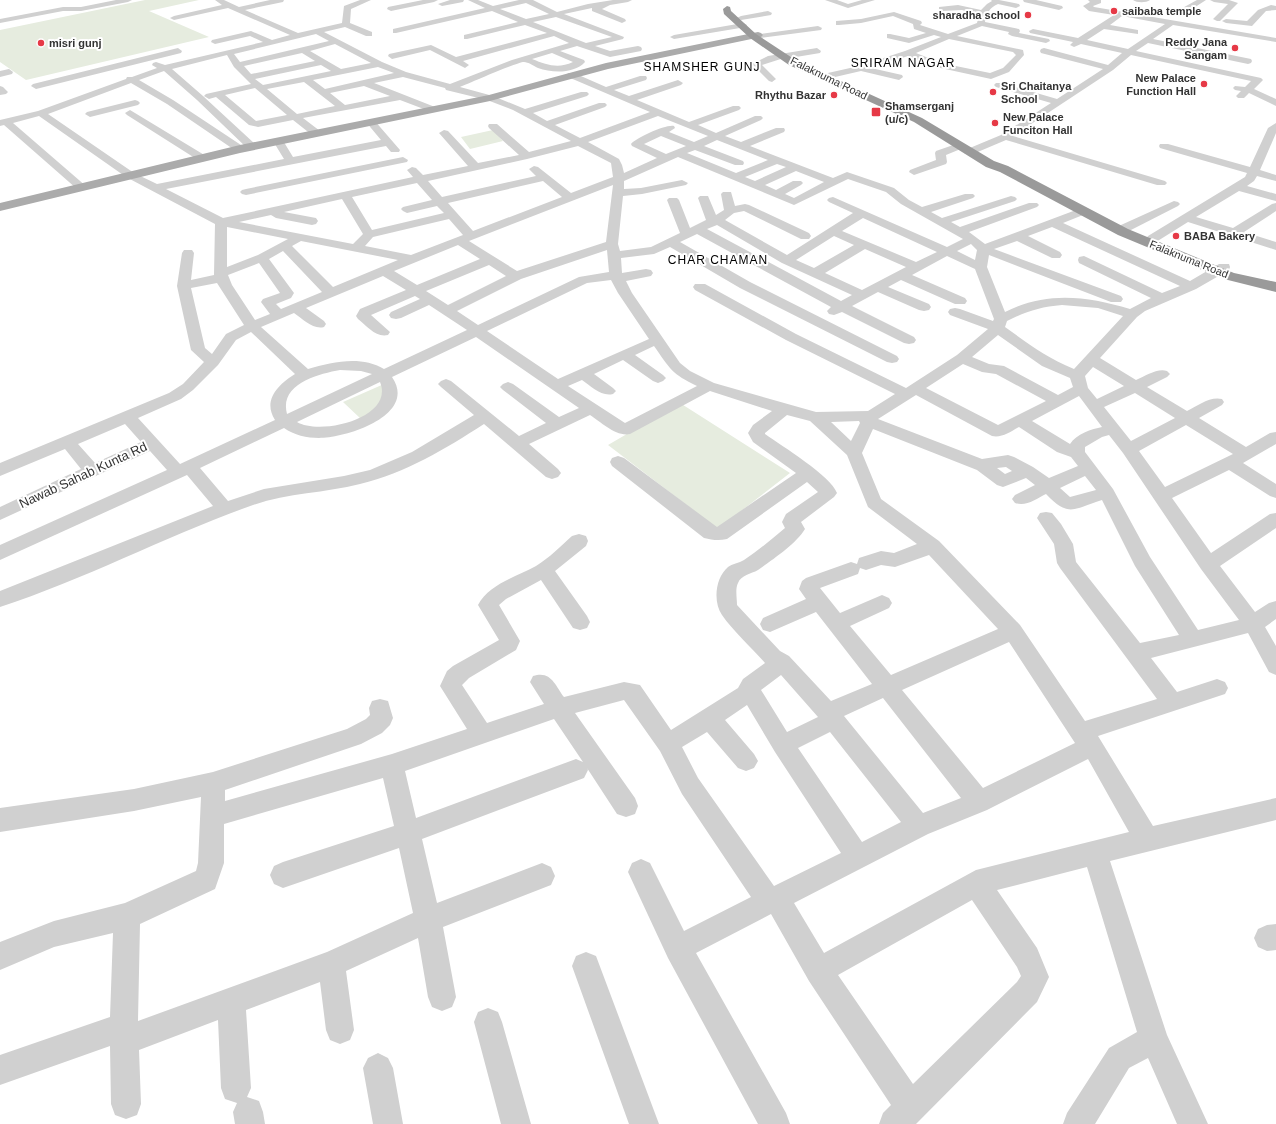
<svg xmlns="http://www.w3.org/2000/svg" width="1276" height="1124" viewBox="0 0 1276 1124" font-family="Arial,sans-serif">
	<rect width="100%" height="100%" fill="#fff"/>
	<path fill="#e6ecdf" d="M145,0h54l-50,11 60,26 -183,43 -26,-18v-32z
		M493,130l10,11 -33,8 -9,-12z
		M384,384l-4,23 -19,12 -18,-17z
		M680,403l110,70 -72,56 -110,-84z"/>
	<g fill="none" stroke-linecap="round" stroke-linejoin="round">
		<path fill="#d0d0d0" fill-rule="evenodd" d="M116,0h16l-4,2 -47,9h-18l-63,12v-4l63,-12h18z
			M215,0h9l15,7 31,-7h14l-1,2 -38,8 53,23 44,-10 2,-17 16,-6h11l-20,9 -1,14 22,9v4h-6l-21,-9 -21,5 58,30 24,10 44,12 62,-24 57,-17 -15,-7 -91,25 6,4 -4,3 -35,-18 -38,9 -4,-3 1,-2 42,-9 25,12 91,-24 -22,-8 -58,14h-3v-4l54,-13 -26,-11 -96,22h-3v-4l92,-21 -17,-8h10l15,6 26,-6h14l24,12 31,-8 25,-4h19l-4,2 -18,3 -8,4 23,10 1,2 -4,2 -30,-12v-3l-28,6 60,23 -1,2 -28,7 15,5 28,-5 3,1 1,2 -1,2 -31,6 -33,-11 -17,5 24,9 1,2c-11,12 -33,11 -47,6 -4,-2 -10,-6 -14,-6 -7,0 -54,21 -64,25l33,9 32,13 56,-17h6l2,2 -2,2 -54,17 14,8 52,-18h6l2,2 -2,2 -50,18 25,13 70,-26 -82,-35 -1,-2 1,-2h6l32,14 34,-11h6l1,2 -1,2 -32,10 15,6 49,-16 5,3 -2,2 -44,15 52,22 44,-16h6l2,2 -2,2 -41,15 18,8 39,-17h6l2,2 -2,2 -36,16 16,6 35,-14h8l1,2 -1,2 -34,14 83,32 14,-6 47,16 15,12 13,7 43,-13h8l2,2 -2,2 -42,14 11,6 69,-22 4,1 2,2 -2,2 -64,21 9,5 69,-24h8l2,2 -2,2 -68,25 16,12 99,-37 4,2 2,2 -2,2 -25,10 127,58 29,-17h10l1,3 -1,3 -33,19 -51,22 -8,6 -37,41 36,22c10,-4 21,-12 31,-9l3,3 -3,3 -20,10 40,24c10,-5 23,-15 35,-12l2,3 -2,3 -23,13 47,29 24,-14 6,-1v12l-33,19 33,21v14l-6,-2 -41,-26 -57,28 39,55 59,-39 6,-1v15l-56,38 35,46 14,-9 7,-2v18l-11,8 11,19v29l-7,-3 -21,-39 -97,25 26,34 40,-13 8,3 3,6 -3,6 -127,42 55,90 123,-28v22l-166,41 57,174 41,89h-31l-29,-66 -19,10 -34,56h-32l4,-11 42,-65 28,-16 -50,-165 -90,23 40,58 12,29 -12,25 -121,122h-37l4,-11 8,-8 -82,-124 -38,-67 -75,39 90,160 4,11h-32l-90,-166 -40,-86 4,-9 9,-4 9,4 34,68 67,-34 -69,-103 -22,-43 -36,-51 -49,13 60,85 3,8 -3,8 -9,3 -9,-3 -30,-46 1,2 -4,8 -162,61 15,64 105,-40 9,4 4,9 -4,9 -108,42 13,70 -4,10 -10,4 -10,-4 -4,-10 -10,-59 -72,33 8,59 -4,10 -10,4 -10,-4 -4,-10 -6,-48 -74,28 5,78 -4,9 12,4 4,11 2,12h-30l-2,-12 4,-9 -12,-4 -4,-11 -3,-68 -79,30 2,54 -4,11 -11,4 -11,-4 -4,-11 -1,-58 -110,39v-30l110,-38 3,-84 -59,14 -54,23v-28l54,-21 71,-18 71,-32 2,-8 3,-66 -67,14 -134,21v-24l134,-19 79,-17 134,-43 19,-10 4,-4 -1,-7 3,-7 8,-2 8,2 5,17 -3,7 -8,8 -21,11 -136,46v11l167,-47 75,-25 -27,-43 7,-15 6,-5 46,-26 -21,-35c11,-21 38,-28 58,-39 13,-8 25,-20 36,-30l7,-2 7,2 2,5 -2,5 -31,25 32,45 3,6 -3,6 -7,2 -7,-2 -32,-48 -35,19 -7,6 21,36 -4,9 -47,28 -7,7 25,38 57,-19 -14,-22 3,-6c18,-6 22,9 31,21l60,-15 16,3 31,45 67,-42 5,-9 22,-16c-13,-15 -32,-32 -43,-48 -9,-13 -7,-37 6,-48 4,-3 11,-4 16,-7 15,-10 28,-21 41,-32l-3,-6 4,-8 32,-22 -11,-10 -80,57c-8,2 -15,1 -23,-1l-92,-72 -2,-4 2,-4 6,-2 6,2 93,69 79,-54 -43,-31 -5,-9 5,-8 19,-14 -62,-20 -80,43c-14,3 -29,-12 -40,-19l-61,29 29,25 3,4 -3,4 -6,2 -6,-2 -62,-53c-39,25 -78,49 -124,60 -35,9 -73,9 -107,21 -85,30 -167,74 -253,102v-16l213,-85 -26,-31 -187,85v-15l167,-75 -17,-19 -150,69v-13l81,-38 -16,-20 -65,27v-13l169,-70 14,-9 21,-22 -13,-12 -14,-64 5,-33 2,-3h8l2,3 -3,27 23,-5 1,-51 -89,-47 -87,-61 -26,7 74,64 -2,2h-8l-73,-64 -4,1v-6l38,-9 88,-32 1,-2h5l25,-9 -5,-3 1,-2 3,-1 9,3 98,-23 -13,-6 -35,8 -4,-2 1,-2 39,-9 21,9 18,-5 -62,-27 -54,12 -4,-2 4,-2 48,-11zM526,3l23,11 -23,5 -26,-10zM556,17l56,20 -26,6 -53,-21zM316,34l13,7 -89,21 -6,-8zM335,44l36,19 -30,6 -31,-18zM302,53l13,8 -64,13 -7,-8zM552,53l21,9c-15,7 -26,3 -41,-3zM227,55l7,12 17,17 -45,10 -2,2 5,3 7,-2 33,28 9,2 35,-7 19,15h8l1,-2 -1,-2 -17,-13 97,-18 29,11h6l2,-2 -2,-2 -61,-24 29,-6 42,11 1,2 41,10 26,10 58,31 -42,11 -32,-28h-8l-1,2 1,2 30,27 -41,8 -30,-32 -4,-1 -5,3 29,33 -45,9 -7,-7 -4,-1 -5,3 6,7 -190,41 -57,-29 220,-43 5,6h8l1,-2 -26,-30 -3,-1 -5,3 15,18 -88,17 -11,-18 -4,-1 -5,3 11,18 -127,25 -23,-11 -86,-59 83,-31 36,21 69,47h8l1,-2 -1,-2 -71,-47 -34,-20 25,-9 33,29 50,48h8l1,-2 -1,-2 -52,-48 -31,-27zM321,65l10,6 -68,14 -8,-6zM378,67l16,6 -69,16 -12,-9zM304,82l31,24 -38,8 -30,-25zM364,86l26,10 -45,9 -15,-12zM255,88l32,27 -31,6 -31,-26zM658,116l50,20 -14,6 -25,-10 6,-4 -1,-2c-8,-2 -38,12 -43,18l1,2 25,12 -33,15 -2,-8 -3,-6 -31,-17zM661,136l25,10 -20,8 -22,-10zM717,140l51,20 -32,13 -49,-20 8,-3 40,15h8l1,-2 -1,-2 -39,-15zM578,146l33,17 2,14 -42,16 -33,-26 -4,-1 -5,3 7,7 -94,21 -14,-16 99,-22zM678,157l116,48 54,-26 38,13 15,12 62,35 -16,8 -114,-50 -4,1 -2,2 2,2 24,11 -66,42 -62,-35 9,-7 10,-2 57,28h8l2,-3 -2,-3 -60,-28 -4,-1 -10,2 -4,-14h-8l-2,2 3,16 -8,5 -8,-19h-8l-2,2 8,22 -16,8 -11,-28 -2,-2h-8l-2,2 13,33 -29,14 -31,4 -2,-7 5,-48 19,-2 44,-9 2,-2 -6,-3 -41,8 -17,1v-8zM777,164l9,3 -31,14 -10,-4zM796,171l28,11 -30,16 -9,-4 16,-9 2,-2 -2,-2h-8l-17,9 -11,-5zM543,181l19,16 -89,34 -25,-28zM417,183l15,17 -29,7 -2,2 2,2 4,2 30,-7 7,7 -72,17 -20,-33zM613,185l-7,57 -89,29 -48,-30zM342,199l21,35 -10,10 -114,-22 32,-7 5,3 36,7 4,-1 2,-3 -2,-3 -32,-6zM863,218l74,34 -21,10 -74,-31zM449,219l14,16 -52,20 -46,-9 8,-9zM717,225l65,38 70,32 -11,6 -134,-72zM227,227l61,12 -30,16 -31,12zM1052,227l128,59 -18,7 -78,-37 -5,1 -1,3 1,3 72,35 -21,11c-44,-13 -83,-18 -125,3l-18,-45 2,-12 122,47h10l2,-3 -2,-3 -127,-47 23,-8 35,17h8l2,-3 -2,-3 -32,-16zM697,234l134,73 -4,4 2,3 5,1 8,-3 62,31 5,1 5,-1 2,-3 -2,-3 -62,-31 26,-14 41,18 5,1 5,-1 2,-3 -2,-3 -41,-17 13,-7 54,24h10l2,-3 -2,-3 -53,-23 35,-19 28,13 19,50 -1,2 -33,-12 -5,-1 -5,1 -2,3 2,3 38,14 -31,26 -51,33 -110,-54 -91,-50h-10l-2,3 2,3 91,50 109,54 -27,17 -52,1 -102,-29 -24,-12 -10,-8 -48,-70 -6,-12 25,-5 2,-3 -2,-3 -5,-1 -24,4 -1,-15 33,-4 16,-7 70,41 147,74 5,1 5,-1 2,-3 -2,-3 -147,-74 -70,-40zM834,236l20,9 -40,23 -18,-8zM301,241l97,19 -65,27 -41,-41zM971,244l6,6 -2,10 -18,-9zM458,245l22,14 -63,26 -23,-14zM865,249l41,18 -44,23 -37,-17zM607,250l2,22 -30,5 -101,48 -21,-14 64,-32zM283,251l39,41 -41,17 -5,-5 15,-6 3,-5 -25,-34zM259,263l21,30 -17,6 -2,3 9,12 -15,6 -23,-35 -4,-10zM489,265l17,11 -58,29 -22,-14zM383,276l23,14 -46,19 -4,7 2,3c9,7 18,19 30,16l2,-3 -19,-17 44,-19 5,3 -29,13 -2,3 2,3 5,1 5,-1 28,-13 38,25 -83,39c-23,-14 -52,-7 -76,0l-47,-42 33,-14c9,6 19,17 30,14l2,-3 -2,-3 -18,-13zM611,280l7,13 31,46 -91,40 -71,-48 100,-48zM217,283l27,42 -18,9 -14,20 -7,-6 -14,-60zM1062,305l36,3 25,8 -49,53c-28,-12 -44,-24 -69,-42l2,-6c20,-10 33,-14 55,-16zM251,332l44,42c-16,10 -33,26 -20,46l-95,44 -42,-46 43,-19 12,-9 25,-25 18,-25zM998,335l44,31 28,12 3,9 -15,8 -54,-29 -15,-2 -17,-7zM476,337l103,71 -20,9 -46,-33 -5,-2 -5,2 -3,3 3,3 43,33 -27,13 -68,-55 -5,-2 -5,2 -3,3 3,3 33,28 -62,37 -42,18 -26,6 -80,13 -36,12 -28,-33 84,-40c10,7 23,10 35,10 28,0 99,-23 73,-61zM654,346c16,23 18,28 43,40l-72,37 -57,-37 14,-6c9,6 19,17 31,14l3,-3 -3,-3 -19,-14 29,-14 30,21 5,2 5,-2 3,-3 -3,-3 -28,-20zM963,364l19,8 14,2 50,27 -48,24 -72,-37zM1093,367l31,19 -27,13 -9,-11 -3,-12zM340,370l21,1 11,3 -85,40c-8,-30 31,-40 53,-44zM380,382c15,36 -60,54 -83,40zM1135,393l40,25 -44,23 -27,-34zM916,395l76,41c10,2 18,-4 27,-9l38,25 14,5 7,9 -29,12 -16,-11 -19,-10 -6,-2 -26,4 -104,-40zM1079,396l23,31c-10,2 -26,7 -32,17l-38,-23zM787,415l23,6 37,34 21,52 49,37 -23,9 -13,-2 -22,7 -2,6 -6,-2 -45,16 -4,3 -3,8 7,10 -43,19 -3,6 3,6 7,2 46,-20 56,72 -41,17 -42,-45 -9,-5 -43,-46c0,-7 -2,-16 1,-22 3,-8 13,-9 20,-13 14,-10 38,-26 47,-41l-4,-7 33,-25 3,-4c-6,-17 -55,-47 -72,-59v-1zM859,421l1,2 -9,18 -20,-19zM125,424l16,18 -46,21 -17,-19zM1186,425l47,29 -68,33 -26,-36zM873,429l104,41 20,15 6,2 23,-9 9,7 -20,10 -3,4 3,4c11,4 21,-4 31,-9 23,24 27,15 56,6l33,66 44,69 -39,8 -64,-81 -3,-18 -12,-20 -9,-11 -6,-1 -6,1 -3,5 17,26 3,19 3,5 97,131 -72,22 -65,-96 -81,-84 -58,-42 -19,-46zM1109,435l14,18 78,116 38,51 -41,10 -48,-73 -37,-68 -28,-37v-5l17,-10zM1006,467l6,4 -7,3 -8,-6zM1085,476l11,14 -26,7 -10,-9zM929,555l69,74 -107,46 -41,-49 39,-18 3,-5 -3,-5 -7,-3 -42,18 -20,-25 38,-14 2,-6 6,2 15,-5 14,2zM1009,642l66,101 -92,45 -81,-98zM781,675l37,42 -31,15 -26,-42zM883,698l78,100 -38,15 -79,-97zM747,705l28,47 66,101 -67,33 -76,-108 -16,-31 25,-15 31,36 8,3 8,-3 4,-7 -4,-7 -29,-34zM554,719l29,43 -7,-3 -160,59 -11,-47zM830,732l71,90 -39,20 -64,-94zM1088,759l41,73 -153,38 -152,83 -30,-50 134,-69 59,-24zM383,778l11,48 -111,36 -9,4 -4,9 4,9 9,4 116,-40 14,65 -86,39 -189,69 2,-97 75,-35 9,-26v-39zM972,900l45,67 4,9 -4,6 -104,102 -75,-109z
			M423,0h15l-4,2 -43,9 -4,-2 1,-2z
			M450,0h14l-1,2 -21,4 -4,-2z
			M825,0h12l11,4 14,-4h13l-27,8z
			M991,0h8l20,4 1,2 -4,2 -18,-4c-9,4 -11,9 -13,18l34,7 1,2 -1,2 30,6 1,2 -4,2 -34,-7 -4,-2 1,-2 -27,-6 -25,10 66,14 1,5 -15,17 -18,7 -55,-12 -28,-11 -37,12 31,7 1,2 -4,3 -38,-9 -39,9 -4,-3 1,-2 40,-9 46,-15 36,-14 -7,-2 -25,8 -22,-5v-4h3l19,4 17,-5 -12,-4 -1,-5 -20,-8 -32,7 -22,2h-3v-4l25,-2 33,-7 27,9 1,2 -2,2 28,9 29,-11 2,-8 -17,-5 -20,1h-3v-4l19,-2 23,5 6,-6 5,-3zM949,39l64,13 3,3 -13,13 -13,5 -49,-10 -25,-10z
			M1023,0h13l26,6 1,2 -4,2 -35,-8z
			M1088,0h13v3l-8,3 1,1 182,31v4l-103,-17 -20,14 98,20 1,2 -1,2 -3,1 -100,-21 -12,8 125,27 2,2 -9,9 22,10v7l-27,-13 -5,5h-6l-2,-2 5,-5 -6,-1 -2,-2 2,-2 10,1 6,-6 -120,-26 -18,15 -100,66 152,45 2,2 -2,2h-8l-151,-45 -33,14h-8l-1,-2 1,-2 36,-15 50,-32 -55,-16 -2,-2 2,-2h6l55,16 46,-30 -62,-16 -1,-2 1,-2 3,-1 64,17 14,-12 -41,-9 -7,3 -4,-2 3,-3 -43,-9 -1,-2 4,-2 45,9 36,-23 -25,-4 -6,-5 7,-4zM1122,16l43,8 -37,25 -41,-9 17,-11 34,5v-4l-28,-5z
			M1133,0h17c-4,3 -13,3 -17,0z
			M1197,0h9l-23,15h-6v-4z
			M1210,0h19l9,3 -18,18h-3l-4,-2 15,-15 -14,-2z
			M1271,5l5,1v4l-10,1 -14,15 -26,-3 -4,-2 4,-2 21,2 11,-11z
			M768,11l4,2 -1,2 -30,5 -4,-2 4,-2z
			M743,23l4,2 -1,2 -72,12 -4,-2 4,-2z
			M818,26l4,2 -1,2 -60,8 -4,-2 4,-2z
			M178,48l4,3 -1,2 -145,36 -5,-3 2,-2z
			M817,48l4,3 -1,2 -30,5 -3,-1 -25,8 14,14 -4,3 -3,-1 -17,-17 16,-8z
			M9,69l4,3 -1,2 -12,3v-6z
			M0,86l3,1 5,5 -2,2 -6,1z
			M135,100l3,1 2,2 -2,2 -48,12 -5,-3 2,-2z
			M130,110l76,46 1,2 -1,2h-8l-71,-45 -2,-2z
			M1276,123v10l-16,37 16,5v6l-19,-5 -3,5 -7,5 29,8v7l-37,-10 -43,26 37,11 39,-24 4,-1v8l-32,21 32,10v8l-88,-28 -32,20h-8l-2,-3 2,-3 97,-59 2,-4 -87,-25 -1,-2 1,-2h8l82,23 18,-39z
			M959,143l5,3 -1,2 -17,7 1,7 -1,2 -32,11 -5,-3 1,-2 26,-10 -1,-7 1,-2z
			M403,157l5,3 -1,2 -161,33 -4,-1 -2,-2 2,-2 4,-1z
			M1174,201l4,1 2,2 -2,2 -49,25h-8l-2,-3 2,-3z
			M1276,924v26l-9,1 -9,-4 -4,-9 4,-9 9,-4z
			M586,952l10,4 63,168h-30l-57,-158 4,-10z
			M488,1008l10,4 4,10 29,102h-30l-27,-102 4,-10z
			M378,1053l10,5 5,10 10,56h-30l-10,-56 5,-10z"/>
		<path fill="#ababab" fill-rule="evenodd" d="M758,32l3,1 2,2 -2,2 -153,32 -118,32 -250,52 -240,58v-8l240,-58 249,-50 117,-32z"/>
		<path fill="#9a9a9a" fill-rule="evenodd" d="M727,6l3,1 1,4 25,23 41,27 125,57 72,43 14,5 120,63 106,44 42,9v10l-52,-13 -106,-44 -118,-63 -14,-5 -72,-45 -125,-57 -39,-27 -26,-24 -1,-5z"/>
	</g>
	<g fill="#e63946" stroke="#fff" stroke-width="1.5">
		<circle cx="1114" cy="11" r="4"/>
		<circle cx="1028" cy="15" r="4"/>
		<circle cx="41" cy="43" r="4"/>
		<circle cx="1235" cy="48" r="4"/>
		<circle cx="1204" cy="84" r="4"/>
		<circle cx="993" cy="92" r="4"/>
		<circle cx="834" cy="95" r="4"/>
		<rect x="871" y="107" width="10" height="10" rx="2"/>
		<circle cx="995" cy="123" r="4"/>
		<circle cx="1176" cy="236" r="4"/>
	</g>
	<g text-anchor="middle" dominant-baseline="central" stroke-width="4" stroke-linejoin="round" paint-order="stroke">
		<g font-size="11" font-weight="bold" fill="#333" stroke="#fff" text-anchor="start">
			<text x="1122" y="11">saibaba temple</text>
			<text x="1020" y="15" text-anchor="end">sharadha school</text>
			<text x="1227" y="42" text-anchor="end">Reddy Jana<tspan x="1227" dy="13">Sangam</tspan></text>
			<text x="49" y="43">misri gunj</text>
			<text x="1196" y="78" text-anchor="end">New Palace<tspan x="1196" dy="13">Function Hall</tspan></text>
			<text x="1001" y="86">Sri Chaitanya<tspan x="1001" dy="13">School</tspan></text>
			<text x="826" y="95" text-anchor="end">Rhythu Bazar</text>
			<text x="885" y="106">Shamserganj<tspan x="885" dy="13">(u/c)</tspan></text>
			<text x="1003" y="117">New Palace<tspan x="1003" dy="13">Funciton Hall</tspan></text>
			<text x="1184" y="236">BABA Bakery</text>
		</g>
		<g font-size="11" fill="#333" stroke="#fff">
			<text transform="translate(829 78) rotate(26)">Falaknuma Road</text>
			<text transform="translate(1189 259) rotate(22)">Falaknuma Road</text>
		</g>
		<g font-size="12" letter-spacing="1" fill="#000" stroke="#fff">
			<text x="903" y="63">SRIRAM NAGAR</text>
			<text x="702" y="67">SHAMSHER GUNJ</text>
			<text x="718" y="260">CHAR CHAMAN</text>
		</g>
		<g font-size="13" fill="#333" stroke="#fff">
			<text transform="translate(83 475) rotate(-25)">Nawab Sahab Kunta Rd</text>
		</g>
	</g>
</svg>
